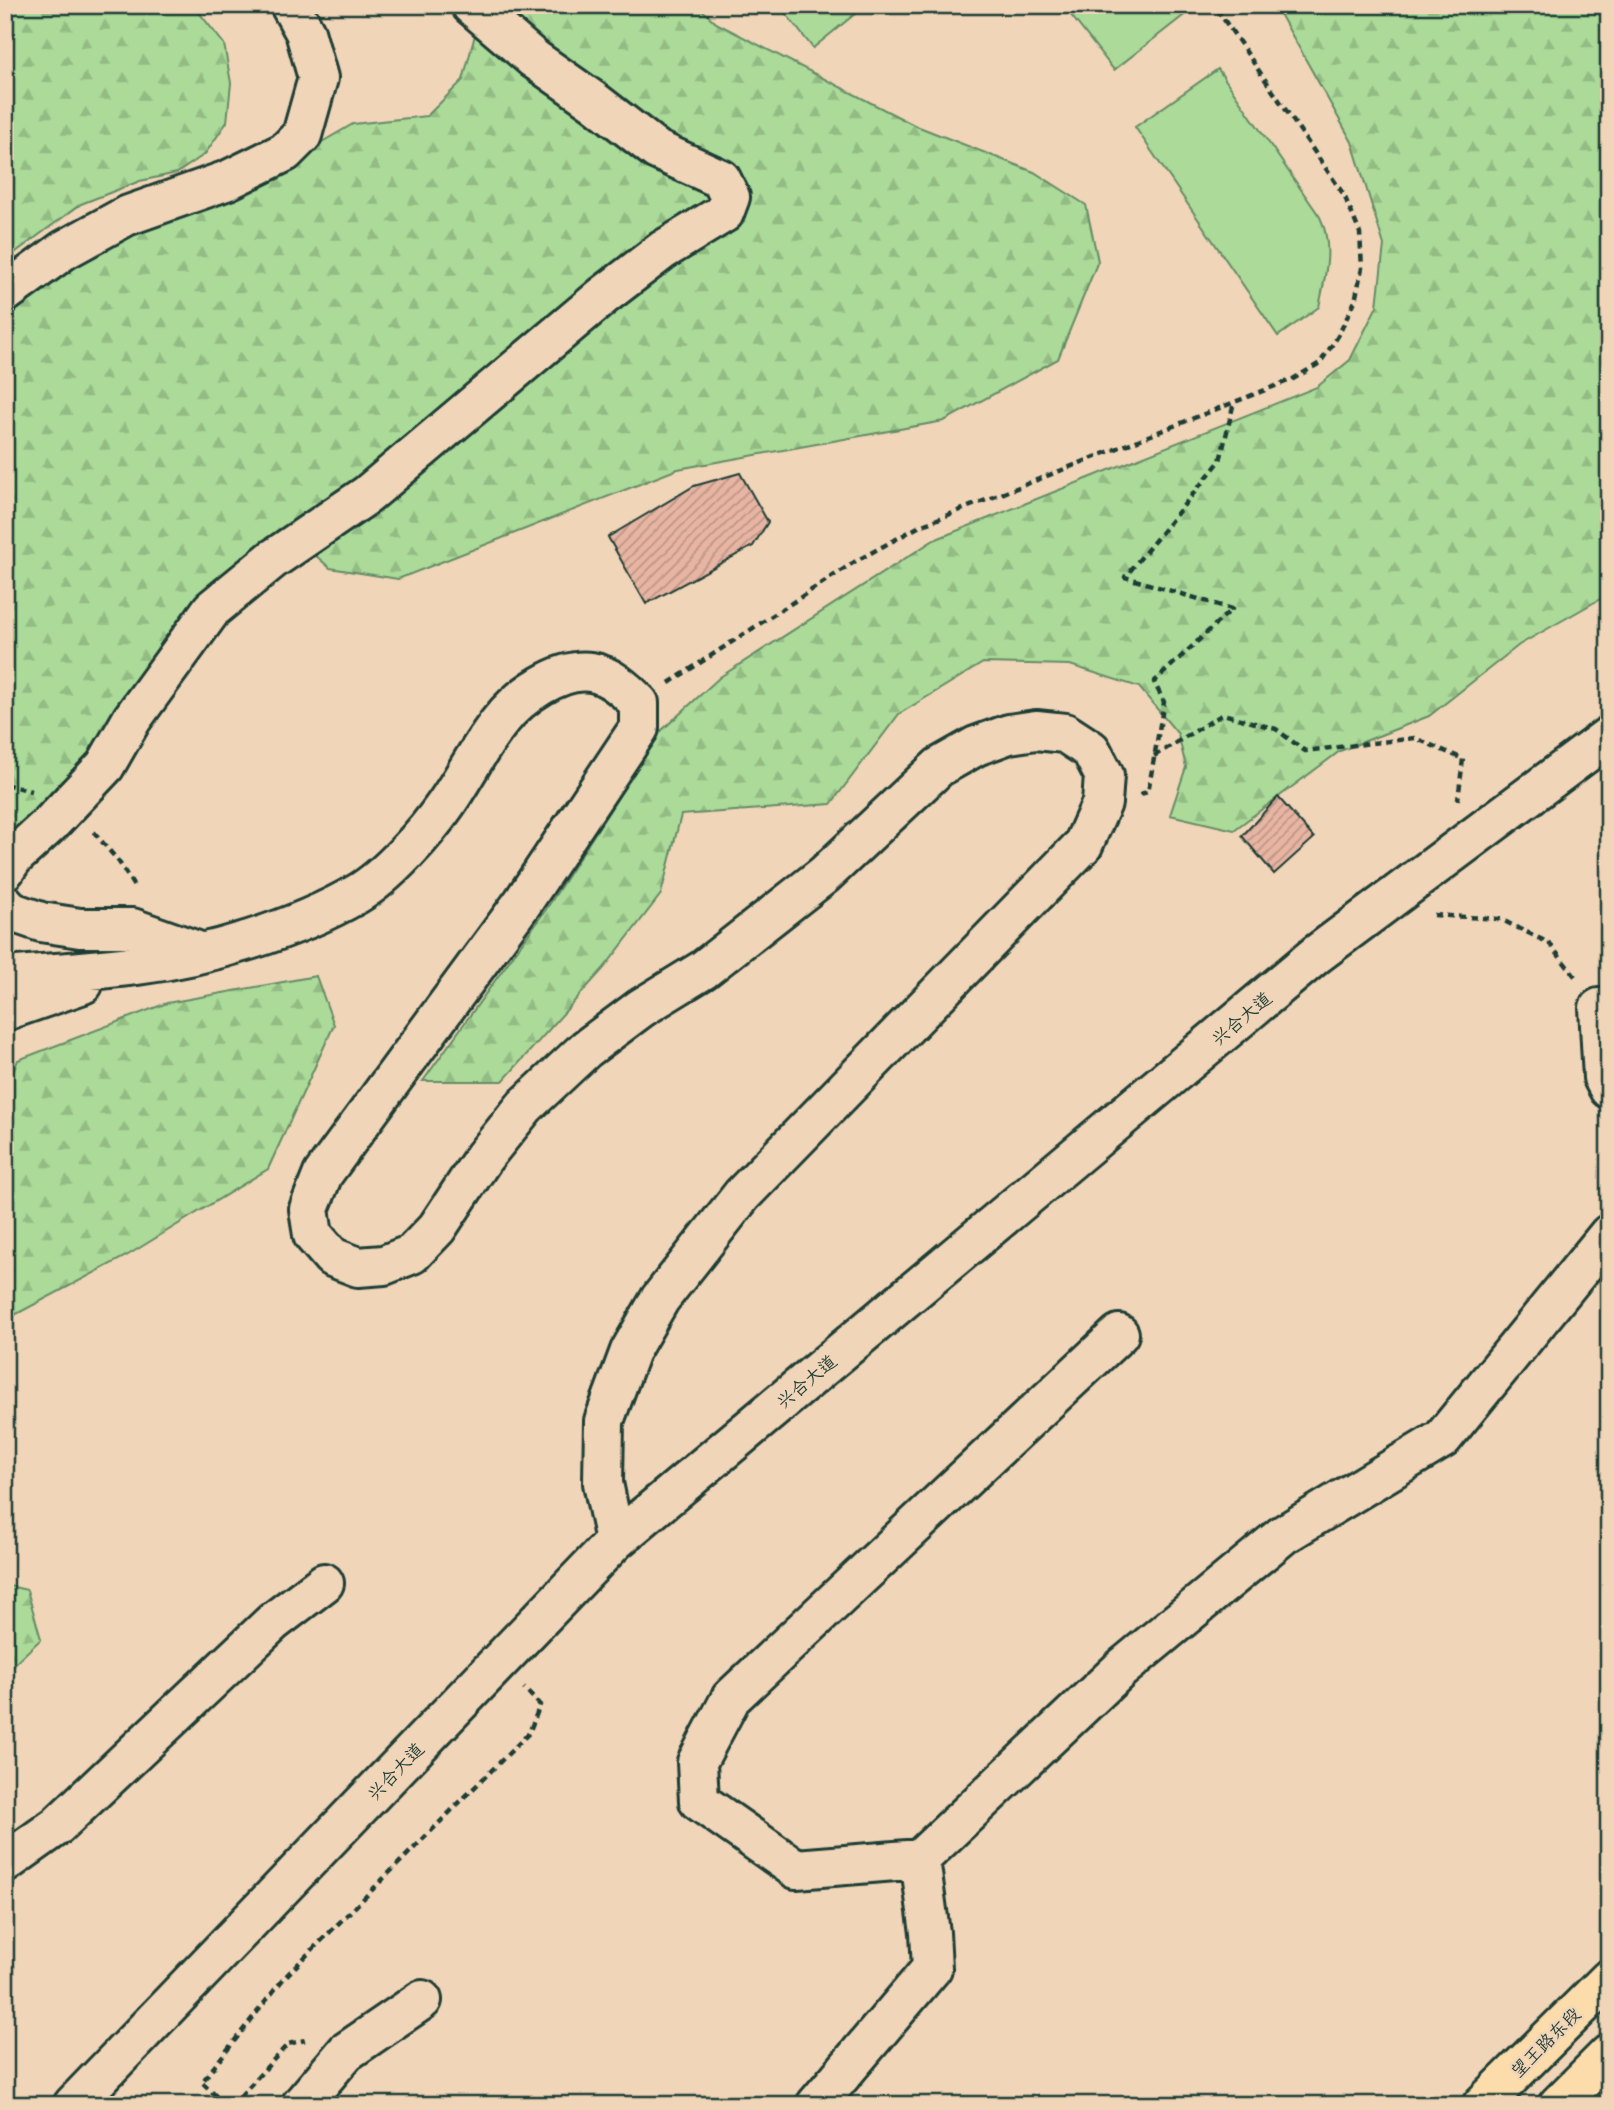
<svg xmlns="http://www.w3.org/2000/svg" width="1614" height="2110" viewBox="0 0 1614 2110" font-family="Mali,'LXGW WenKai TC',sans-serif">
	<defs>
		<pattern id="forest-firs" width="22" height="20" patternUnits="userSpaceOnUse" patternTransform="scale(1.75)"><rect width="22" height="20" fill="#abda99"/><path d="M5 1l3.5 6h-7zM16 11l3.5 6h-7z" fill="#93bc84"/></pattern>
		<pattern id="building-hatch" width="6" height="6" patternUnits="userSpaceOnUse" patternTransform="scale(1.75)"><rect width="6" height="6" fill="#e8b5a3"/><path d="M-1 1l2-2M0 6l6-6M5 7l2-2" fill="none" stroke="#bb9486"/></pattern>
	</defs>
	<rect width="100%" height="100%" fill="#f1d5b8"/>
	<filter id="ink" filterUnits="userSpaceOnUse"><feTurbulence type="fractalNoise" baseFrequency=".0143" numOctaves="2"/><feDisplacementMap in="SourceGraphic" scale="14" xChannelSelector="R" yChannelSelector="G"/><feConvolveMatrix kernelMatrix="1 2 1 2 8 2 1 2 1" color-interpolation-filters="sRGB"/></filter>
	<g filter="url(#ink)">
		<path fill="url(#forest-firs)" stroke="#658c66" stroke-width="2" d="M5,5h188l31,39 7,39 -4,39 -22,32 -28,19 -37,8 -59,23 -76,56z
			M474,5h223l19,18 198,102 120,47 52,33 12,56 -40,98 -114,62 -266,48 -280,110 -68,-11 -46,-40 -34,30 -161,205 -48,46 -36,30v-531l74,-54 112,-45 55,-15 34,-17 35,-31 38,-22 74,-8 36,-36 13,-49z
			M1275,5h334v589l-90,51 -90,71 -89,35 -106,79 -64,-15 16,-48 -8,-33 -39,-47 -69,-22 -87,-2 -84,51 -68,90 -150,11 -20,79 -57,74 -101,113h-80l124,-173 113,-176 60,-55 214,-137 383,-153 33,-27 27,-54 7,-61 -32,-103z
			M316,976l18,49 -66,144 -140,86 -123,65v-227l13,-33 149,-57z
			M5,1585l22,5 14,49 -36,34z"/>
		<path fill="#abda99" stroke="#658c66" stroke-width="2" d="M779,5h87l-53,43z
			M1063,5h134l-83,65z
			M1218,69l102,148c14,29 5,60 -1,90l-41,29 -143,-209z"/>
		<path fill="url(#building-hatch)" stroke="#1f3d34" stroke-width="2" d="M740,473l28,49 -15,24 -107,58 -38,-67 86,-51z
			M1278,797l36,41 -40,36 -32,-38z"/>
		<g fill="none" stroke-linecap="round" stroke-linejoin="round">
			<defs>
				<path id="minor" d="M5,293l59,-43 62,-34 102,-36 57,-28 17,-17 16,-57 -13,-46 -15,-27
					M5,870l8,-12 38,-35 54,-57 27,-47 80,-110 61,-50 94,-64 236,-199 60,-46 61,-37 6,-16 -9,-18 -64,-29 -62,-48 -61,-43 -63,-54
					M5,904l7,8 29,10 39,6h52l68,24
					M5,977c44,-4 88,-6 132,-12 71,-9 158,-35 220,-71 31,-18 69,-61 89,-90 19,-27 34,-59 55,-84 18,-23 59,-53 90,-48 19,3 35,18 48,31v25l-116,174 -200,272 -14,35 4,26 19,22 26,10 26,-2 28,-11 25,-26 47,-71 41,-51 61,-57 55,-41 62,-38 121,-95 115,-108 37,-21 33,-12 27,-4 29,3 26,17 13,25 -2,28 -19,42 -341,350 -82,104 -30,52 -26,70 -1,62 12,58
					M1599,1008l4,70 6,11
					M5,1011l78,-27
					M920,1859l-124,10 -97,-68 -2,-39 34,-64 388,-364
					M5,1863l52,-37 216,-204 51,-39
					M73,2105l542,-564 702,-587 292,-218
					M301,2105l45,-53 76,-52
					M816,2105l116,-137 -2,-35 -10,-74 202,-191 161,-133 159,-96 167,-205"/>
				<path id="major" d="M1482,2105l127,-126
					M1558,2105l51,-51"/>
			</defs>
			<use href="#minor" stroke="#1f3d34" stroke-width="44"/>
			<use href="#major" stroke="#1f3d34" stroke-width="44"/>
			<path stroke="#1f3d34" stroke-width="4.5" stroke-dasharray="7 5" stroke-linecap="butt" d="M669,683l187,-122 64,-35 373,-147 27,-16 18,-27 17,-35 7,-33 -2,-35 -16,-38 -130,-190
				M1154,756l69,-42 53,15 29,22 110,-13 48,21 -5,41
				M5,784l26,7
				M1140,794l8,-2 16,-90 -10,-20 78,-73 -107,-32 95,-116 14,-59
				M94,832l25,30 17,28
				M1434,915l66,4 49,24 28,36
				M225,2105l-23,-23 82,-104 245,-245 11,-28 -16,-17
				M232,2105l56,-61 17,-4"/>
			<use href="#minor" stroke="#f1d5b8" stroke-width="38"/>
			<use href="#major" stroke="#fddcac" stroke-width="38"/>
		</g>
	</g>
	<g text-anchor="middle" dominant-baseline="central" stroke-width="5" stroke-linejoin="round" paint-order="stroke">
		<g font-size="18" fill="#1f3d34" stroke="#f1d5b8">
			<text transform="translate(1241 1018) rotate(-40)">兴合大道</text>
			<text transform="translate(806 1381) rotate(-40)">兴合大道</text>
			<text transform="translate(395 1771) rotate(-46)">兴合大道</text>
			<text transform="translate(1545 2042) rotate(-45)">望王路东段</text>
		</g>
	</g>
	<rect width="1614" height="2110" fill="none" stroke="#f1d5b8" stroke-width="28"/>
	<rect x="14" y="14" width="1586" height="2082" fill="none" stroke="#1f3d34" stroke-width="2.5" filter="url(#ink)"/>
</svg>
